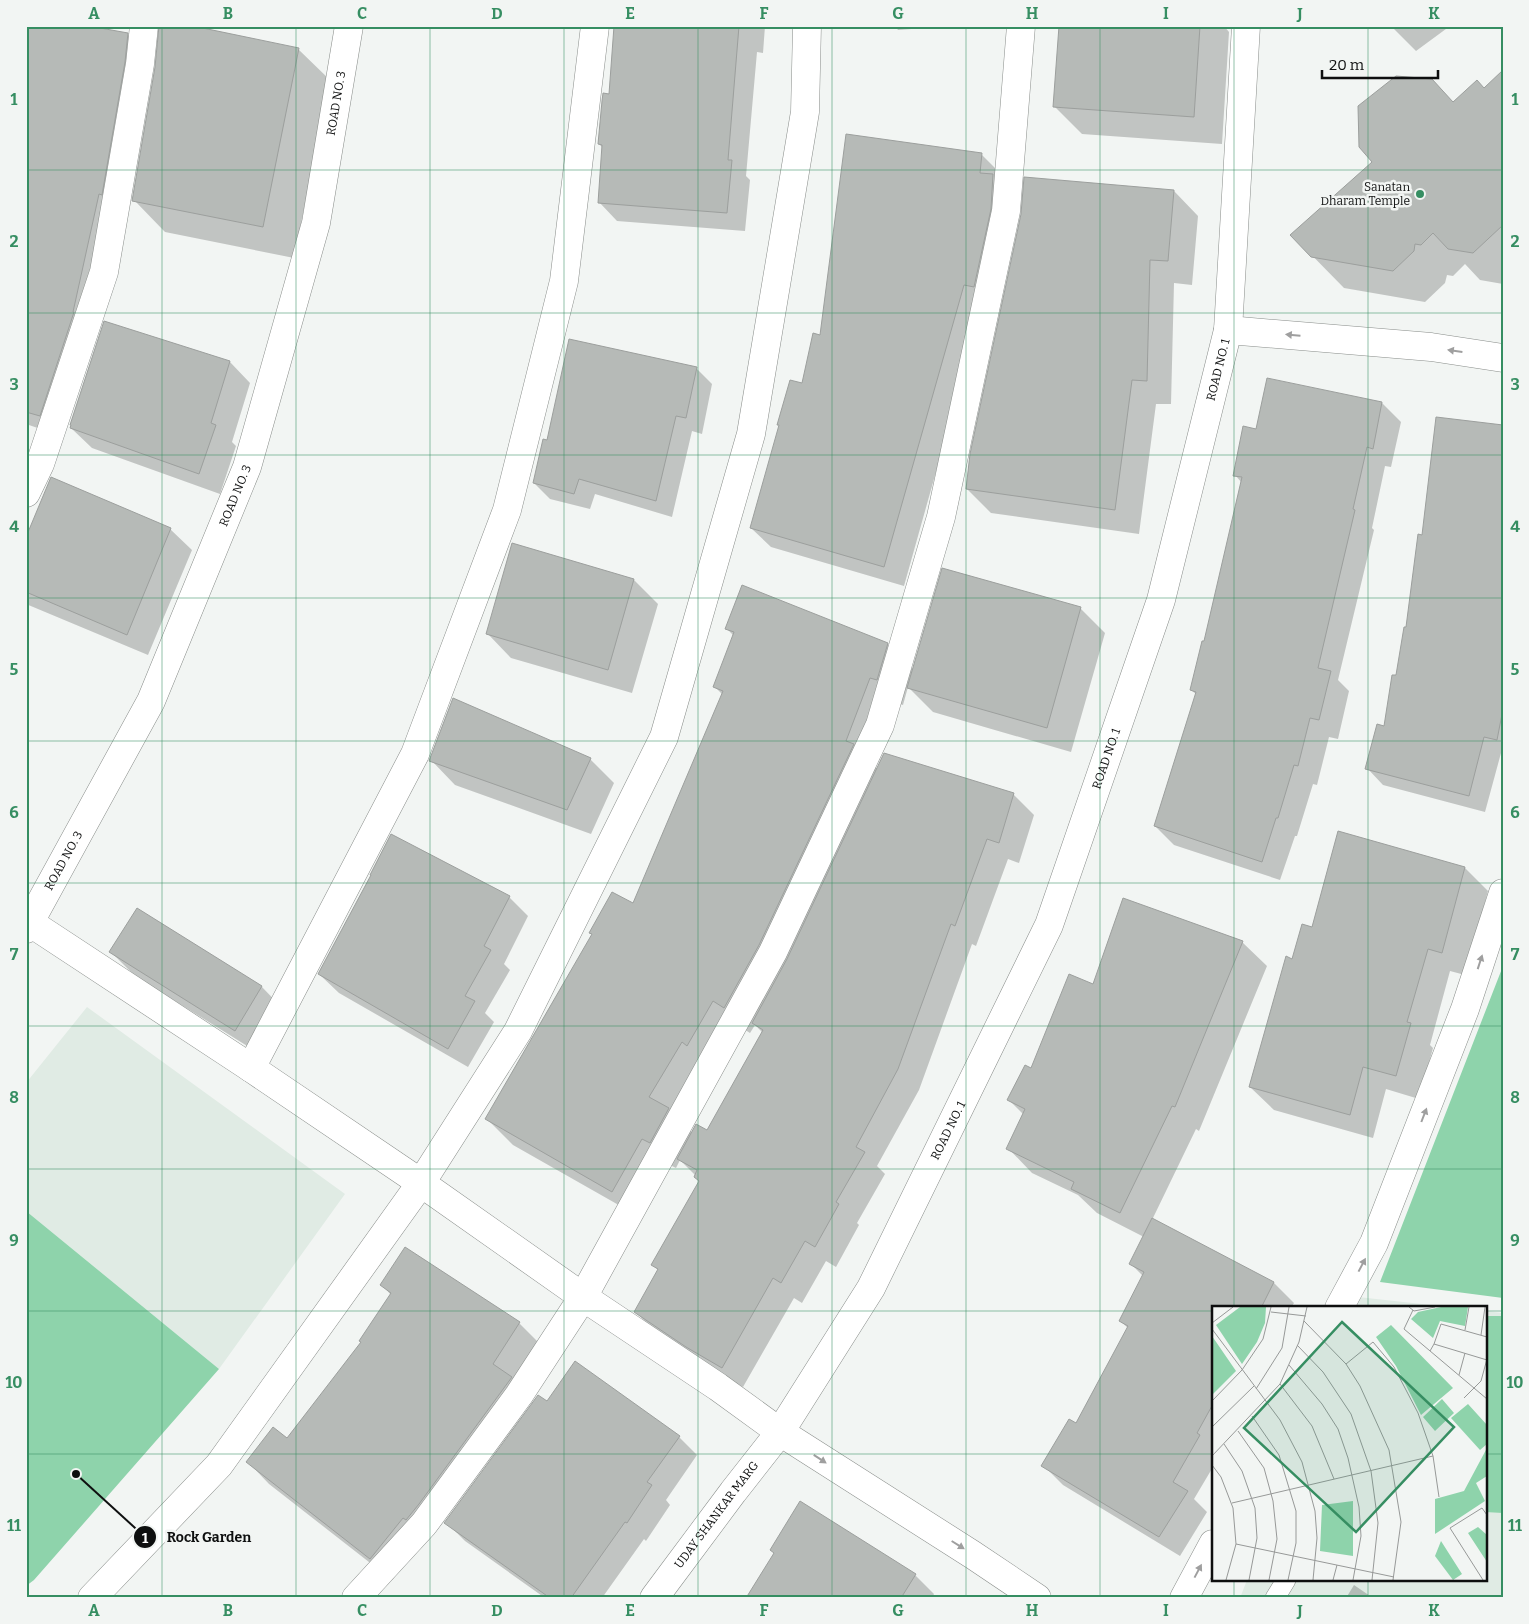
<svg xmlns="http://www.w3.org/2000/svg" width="1529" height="1624" viewBox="0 0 1529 1624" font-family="Bitter,serif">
	<rect width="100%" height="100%" fill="#f2f5f3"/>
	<path fill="#e0ebe4" d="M87,1007l258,187 -126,175 -193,-158v-128z
		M1358,1297l100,11h-104z
		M1485,1311l18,2v285h-263l7,-18h238z"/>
	<path fill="#8ed3ab" d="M1503,966v332l-123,-16z
		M26,1211l193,158 -185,211 -8,6z
		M1485,1316h18v197l-18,-1z"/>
	<path fill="#0003" fill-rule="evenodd" d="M26,26l101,8 21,21 -87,381 -35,-12z
		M618,26h147l-2,27 -6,-1 -11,124 4,4 -5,51 -128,-10 -18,-19 4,-54 -4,-4 11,-49z
		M895,26h58l-55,4z
		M1060,26h164l5,6 -7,112 -140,-10 -28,-28z
		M1391,26h59l-34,25z
		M298,49l32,31 -36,178 -129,-26 -31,-32z
		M1503,82v202l-23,-4 -15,-16 -12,12 -6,-1 -2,8 -20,19 -81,-14 -52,-53 162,-132 30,-14z
		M982,155l19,19 -18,130 -79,282 -133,-39 -20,-19 52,-144z
		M1174,191l24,25 -6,69 -18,-2 -3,121h-15l-17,130 -148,-21 -24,-24z
		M230,362l20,21 -18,59 4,4 -16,48 -128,-46 -21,-20z
		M696,368l16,16 -10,50 -10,-3 -20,86 -77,-23 -5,15 -40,-10 -16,-16 14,-41z
		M1268,379l114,24 19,19 -10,45 -6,-1 -13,62 2,2 -36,150 11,11 -11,48 -9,-2 -12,48 -4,-1 -16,52h-2l-15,44 -106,-35 -19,-19 42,-131 -6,-5 14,-47 37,-160 -7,-8 22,-44z
		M1503,426v327h-2l-16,59 -102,-27 -16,-17 18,-41 12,-50 26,-141z
		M170,529l22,21 -44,105 -122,-51v-64z
		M634,580l24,24 -26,89 -121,-35 -24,-25z
		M1080,608l25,25 -34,119 -138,-40 -25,-25 -5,18 -8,-2 -23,61 6,5 135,25 21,21 -15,48 -11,-4 -32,87 -4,-2 -53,146 -42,76 8,8 -28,49 2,2 -23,42 -10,-6 -24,42 -8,-5 -51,89 -35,-20 -52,-34 -20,-21 23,-41 -6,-6 47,-83 -5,-5 1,-1 -16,-16 -4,8 -8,-4 -30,52 -125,-71 -26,-26 146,-214 90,-210 -9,-9 20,-50 -8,-8 161,16 27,27zM755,1025l8,8 -55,99 -16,1 -14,-15 61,-92 11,7z
		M590,759l24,24 -23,51 -136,-49 -24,-25z
		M1339,832l126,36 23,23 -23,84 -15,-4 -20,74 3,3 -14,51 -33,-10 -13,49 -99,-28 -24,-23 43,-127 19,-32z
		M509,897l19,19 -24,48 6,6 -25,43 9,9 -26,45 -129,-74 -20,-19z
		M137,909l125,78 24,25 -26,42 -125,-78 -24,-24z
		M1242,942l25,24 -68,165 -3,-2 -44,91 122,63 20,20 -3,5h-78v159l-19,32 13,13 -27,44 -117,-71 -20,-20 33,-41 52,-96 -8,-7 23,-45 -13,-13 14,-26 -47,-24 -19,-18 -46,-22 -24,-25 16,-33 -15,-15 85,-114z
		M382,1285l137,38 21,21 -8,56 -92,126 -12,15 -3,-3 -33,42 -123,-96 -21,-22 39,-23 75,-96 29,-48z
		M547,1403l132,34 18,18 -31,45 4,5 -24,36 -2,-2 -42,59h-57l-80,-57 -19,-19z
		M915,1575l19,19 -2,4h-185z
		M1354,1585l19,13h-27z"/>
	<path fill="#b6bab7" stroke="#9c9f9d" d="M26,26h63l39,7 -3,29 -23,133 -3,-1 -26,118h1l-34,104 -14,-4z
		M159,26h34l106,22 -36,179 -131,-26 23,-134z
		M614,26h125l-11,134h4l-5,53 -129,-10 4,-58 -4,-1 4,-43 1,-8 6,1z
		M1059,26h141l-6,91 -141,-10z
		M1503,70v155l-30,28 -25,-4 -15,-16 -12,12 -6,-1 -1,7 -21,20 -82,-14 -21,-22 82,-73 -13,-15 -1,-41 38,-30 36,3 21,23 24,-22 7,8z
		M846,134l136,19 -2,20 13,1 -2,35 -17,78 -10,-2 -80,282 -134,-39 29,-103h-2l13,-45 12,3 11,-50 7,2z
		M1024,177l150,13 -6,71 -18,-1 -3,121 -15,-1 -17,130 -149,-21 4,-35 51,-240z
		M104,321l126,40 -19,62 5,2 -17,49 -129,-46 1,-3h-1z
		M569,339l128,28 -11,51 -10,-2 -20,85 -77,-22 -5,15 -41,-11 10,-44 4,1z
		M1267,378l115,24 -9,47 -6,-2 -14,62 2,1 -37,158 13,3 -12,49 -9,-2 -12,48 -4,-1 -16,53h-2l-14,44 -108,-36 42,-134 -6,-2 12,-49h2l38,-164 -9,-1 10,-50 13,3z
		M1436,417l67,8v284l-6,31 -13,-3 -15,59 -104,-27 12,-45 7,2 8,-51h4l8,-48h2l12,-93 4,1z
		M51,477l120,51 -44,107 -101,-43v-55z
		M512,543l122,36 -26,91 -122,-36z
		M942,568l139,39 -34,121 -140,-40z
		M742,585l146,58 -11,37 -7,-2 -24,63 8,3 -95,201 -35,63 -11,-7 -26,45 -5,-4 -33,55 20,11 -19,35 -8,-4 -30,53 -127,-73 107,-185 -3,-1 23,-41 21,11 90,-212 -10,-4 21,-55 -9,-3z
		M453,698l138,60 -24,52 -138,-49z
		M884,753l130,40 -15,50 -12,-4 -32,87 -4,-2 -53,145 -42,78 9,5 -29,50 3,2 -24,43 -10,-6 -24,42 -8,-5 -51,90 -36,-21 -52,-35 24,-43 -7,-4 48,-84 -5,-4 3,-7 -20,-11 19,-35 11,6 56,-100 -11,-7 35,-64z
		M1338,831l127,36 -23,86 -14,-4 -21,73 4,1 -15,53 -33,-9 -13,48 -101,-28 37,-131 6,3 10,-35 10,3z
		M391,834l119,62 -26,50 7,4 -26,46 10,5 -27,48 -130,-75 53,-99h-1z
		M1123,898l120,43 -68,166 -3,-1 -52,107 -49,-24 3,-7 -68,-33 19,-40 -18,-9 18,-35 6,3 38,-94 24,10z
		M137,908l125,78 -27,45 -126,-79z
		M1152,1218l122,64 -13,26h-48v96l-16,29 3,2 -27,47 15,9 -29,46 -118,-71 28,-47 7,4 52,-97 -9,-5 25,-49 -15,-8z
		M405,1247l115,75 -27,42 19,13 -93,127 -13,16 -3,-2 -33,41 -124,-97 27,-35 14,11 74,-96 -2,-1 32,-48 -11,-8z
		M575,1361l105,75 -33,46 5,3 -25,38 -2,-1 -54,76h-21l-106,-75 94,-128 9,6z
		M800,1501l116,73 -15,24h-155l28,-45 -4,-3z"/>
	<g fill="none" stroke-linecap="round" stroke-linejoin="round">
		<defs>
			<path id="lane" d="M1275,1598l11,-18"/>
			<g id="street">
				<path d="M1228,330l203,17 72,11"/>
				<path d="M26,493l14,-29 64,-192 36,-208 4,-38"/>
				<path d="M26,920l225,148 170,115 162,114 135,90 62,45 193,123 64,43"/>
				<path id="s1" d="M26,929l125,-228 96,-234 69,-244 33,-197"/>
				<path d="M251,1068l164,-314 92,-244 57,-229 31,-255"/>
				<path d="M1339,1308l35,-65 91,-234 38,-116"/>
				<path d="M92,1598l127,-133 202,-282 97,-152 146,-294 87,-303 54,-322 2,-86"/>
				<path d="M356,1598l68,-74 95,-129 64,-98 190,-345 107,-227 61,-208 65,-306 15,-185"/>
				<path d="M1184,1598l29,-54"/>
			</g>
			<g id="secondary">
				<path id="s2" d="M654,1598l79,-106 47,-60 91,-144 178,-363 112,-325 67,-270 18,-304"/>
			</g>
		</defs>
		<use href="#lane" stroke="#898d8a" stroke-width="20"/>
		<use href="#street" stroke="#898d8a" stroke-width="29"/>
		<use href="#secondary" stroke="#898d8a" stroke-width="29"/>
		<use href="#lane" stroke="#fff" stroke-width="19"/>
		<use href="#street" stroke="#fff" stroke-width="28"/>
		<use href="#secondary" stroke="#fff" stroke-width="28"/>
	</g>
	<defs><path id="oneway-solid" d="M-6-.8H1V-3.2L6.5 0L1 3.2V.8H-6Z" transform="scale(1.25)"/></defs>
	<g fill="#9f9f9f">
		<use href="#oneway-solid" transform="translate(1293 335) rotate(-175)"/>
		<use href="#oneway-solid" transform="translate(1455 351) rotate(-172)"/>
		<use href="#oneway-solid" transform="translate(1480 962) rotate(-72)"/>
		<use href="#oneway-solid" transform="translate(1424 1115) rotate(-69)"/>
		<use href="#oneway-solid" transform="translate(1362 1265) rotate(-62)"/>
		<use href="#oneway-solid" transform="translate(820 1459) rotate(33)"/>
		<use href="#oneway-solid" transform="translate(958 1545) rotate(32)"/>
		<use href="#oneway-solid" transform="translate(1198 1571) rotate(-62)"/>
	</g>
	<path fill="none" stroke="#368e62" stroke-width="1" stroke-opacity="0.55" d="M162,26v1572M296,26v1572M430,26v1572M564,26v1572M698,26v1572M832,26v1572M966,26v1572M1100,26v1572M1234,26v1282M1368,26v1282M26,170h1477M26,313h1477M26,455h1477M26,598h1477M26,741h1477M26,883h1477M26,1026h1477M26,1169h1477M26,1311h1187M1485,1311h18M26,1454h1187M1485,1454h18M1234,1580v18M1368,1580v18"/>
	<circle fill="#368e62" stroke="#f2f5f3" stroke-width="2" cx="1420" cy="194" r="5"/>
	<g text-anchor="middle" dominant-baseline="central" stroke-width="5" stroke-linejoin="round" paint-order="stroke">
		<g font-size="12" fill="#0e0f0f" stroke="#f2f5f3">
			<text stroke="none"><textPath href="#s1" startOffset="888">ROAD NO. 3</textPath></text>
			<text stroke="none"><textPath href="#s2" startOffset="1364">ROAD NO. 1</textPath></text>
			<text stroke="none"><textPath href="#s1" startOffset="482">ROAD NO. 3</textPath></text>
			<text stroke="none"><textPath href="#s2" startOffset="959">ROAD NO. 1</textPath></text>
			<text stroke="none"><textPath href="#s1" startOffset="78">ROAD NO. 3</textPath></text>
			<text stroke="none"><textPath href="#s2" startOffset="554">ROAD NO. 1</textPath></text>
			<text stroke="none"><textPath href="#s2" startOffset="104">UDAY SHANKAR MARG</textPath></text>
		</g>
		<g font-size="12" fill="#0e0f0f" stroke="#f2f5f3" text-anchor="end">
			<text x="1410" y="187">Sanatan<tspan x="1410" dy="14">Dharam Temple</tspan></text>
		</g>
	</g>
	<g transform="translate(1212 1306)">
		<rect width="275" height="275" fill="#f2f5f3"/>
		<path d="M28,1h26l-1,16 -8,19 -15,22 -26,-39zM229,1h27l-3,19 -25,-5 -7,17 -22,-19 7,-7zM179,19l62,63 -32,27 -25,-49 -20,-29zM0,30l24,35 -24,24zM230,93l12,14 -19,18 -12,-14zM256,98l19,21v19l-7,6 -29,-32zM275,142v28l-11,7 9,18 -50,33v-35l29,-8zM141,195v55l-33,-5 2,-46zM266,221l9,8v27l-19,-29zM229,235l21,33 -9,6 -18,-24z" fill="#8ed3ab"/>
		<path fill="none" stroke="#979998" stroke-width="1" d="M197,1l5,4 21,-4M201,4l-9,19 83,70M59,6l35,4M92,15l42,43 14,22 29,64 12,72 -8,58M0,17l21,-16M0,23l68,91 22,42 13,49 2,27 -4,42M253,24l4,-23M269,29l4,-28M222,38l7,-20 46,13M85,39l26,27 28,42 20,57 7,52 -6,57M218,45l4,-7 53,16M134,58l27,-22 21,25 24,46 15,43 6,41M77,59l33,39 16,25 10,29 11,49 2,29 -8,44M247,69l6,-22M68,78l32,42 22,53M44,83l26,-41 7,-41M252,92l17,-17 6,-22M0,95l30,-31 21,-31 8,-32M40,110l27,39 17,56v32l-8,37M0,121l42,-41M26,125l26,37 9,33 4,38 -8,41M12,138l18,27 13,37 2,30 -8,42M0,150l68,-72 19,-42 8,-35M0,159l9,12 12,31 3,36 -10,36M20,197l201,-47M0,210v22M24,238l158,33M121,274l4,-15M271,274l-33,-52 32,-20 5,7"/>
		<path fill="#368e62" fill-opacity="0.15" stroke="#368e62" stroke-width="2.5" d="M130,16l112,105 -98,105 -112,-104z"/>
		<rect width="275" height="275" fill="none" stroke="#0e0f0f" stroke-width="2.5"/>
	</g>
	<path fill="none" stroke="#0e0f0f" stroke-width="2" d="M76 1474L145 1537"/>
	<g fill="#0e0f0f" stroke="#f2f5f3" stroke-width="2">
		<circle cx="76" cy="1474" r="5"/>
		<circle cx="145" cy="1537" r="12"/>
	</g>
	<g font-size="15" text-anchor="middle" font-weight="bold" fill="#fff">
		<text x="145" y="1543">1</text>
	</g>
	<g font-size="14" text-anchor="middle" font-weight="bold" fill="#0e0f0f" stroke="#f2f5f3" stroke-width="5" stroke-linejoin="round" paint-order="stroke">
		<text x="209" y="1542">Rock Garden</text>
	</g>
	<rect width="1529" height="1624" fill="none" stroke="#f2f5f3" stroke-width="55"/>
	<path d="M1322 70v8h116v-8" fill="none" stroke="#0e0f0f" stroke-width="2.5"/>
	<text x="1329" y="70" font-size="15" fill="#0e0f0f" stroke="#f2f5f3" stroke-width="4" paint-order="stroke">20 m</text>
	<rect x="28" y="28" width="1474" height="1568" fill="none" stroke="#368e62" stroke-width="2"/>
	<g font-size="16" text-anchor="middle" font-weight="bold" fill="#368e62">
		<text x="94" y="19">A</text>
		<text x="228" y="19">B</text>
		<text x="362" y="19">C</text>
		<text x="497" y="19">D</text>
		<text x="630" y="19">E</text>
		<text x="764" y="19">F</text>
		<text x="898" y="19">G</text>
		<text x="1032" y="19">H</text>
		<text x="1166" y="19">I</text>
		<text x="1300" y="19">J</text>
		<text x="1434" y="19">K</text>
		<text x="14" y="105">1</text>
		<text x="1515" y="105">1</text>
		<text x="14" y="247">2</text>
		<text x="1515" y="247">2</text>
		<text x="14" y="390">3</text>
		<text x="1515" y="390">3</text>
		<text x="14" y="532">4</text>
		<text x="1515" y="532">4</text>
		<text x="14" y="675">5</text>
		<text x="1515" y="675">5</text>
		<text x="14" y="818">6</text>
		<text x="1515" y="818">6</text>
		<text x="14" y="960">7</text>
		<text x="1515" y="960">7</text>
		<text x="14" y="1103">8</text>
		<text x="1515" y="1103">8</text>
		<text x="14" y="1246">9</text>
		<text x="1515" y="1246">9</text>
		<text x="14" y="1388">10</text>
		<text x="1515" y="1388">10</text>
		<text x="14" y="1531">11</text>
		<text x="1515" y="1531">11</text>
		<text x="94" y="1616">A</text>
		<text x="228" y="1616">B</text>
		<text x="362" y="1616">C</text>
		<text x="497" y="1616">D</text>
		<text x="630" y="1616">E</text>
		<text x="764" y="1616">F</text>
		<text x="898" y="1616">G</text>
		<text x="1032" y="1616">H</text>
		<text x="1166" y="1616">I</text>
		<text x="1300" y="1616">J</text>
		<text x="1434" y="1616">K</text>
	</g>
</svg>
